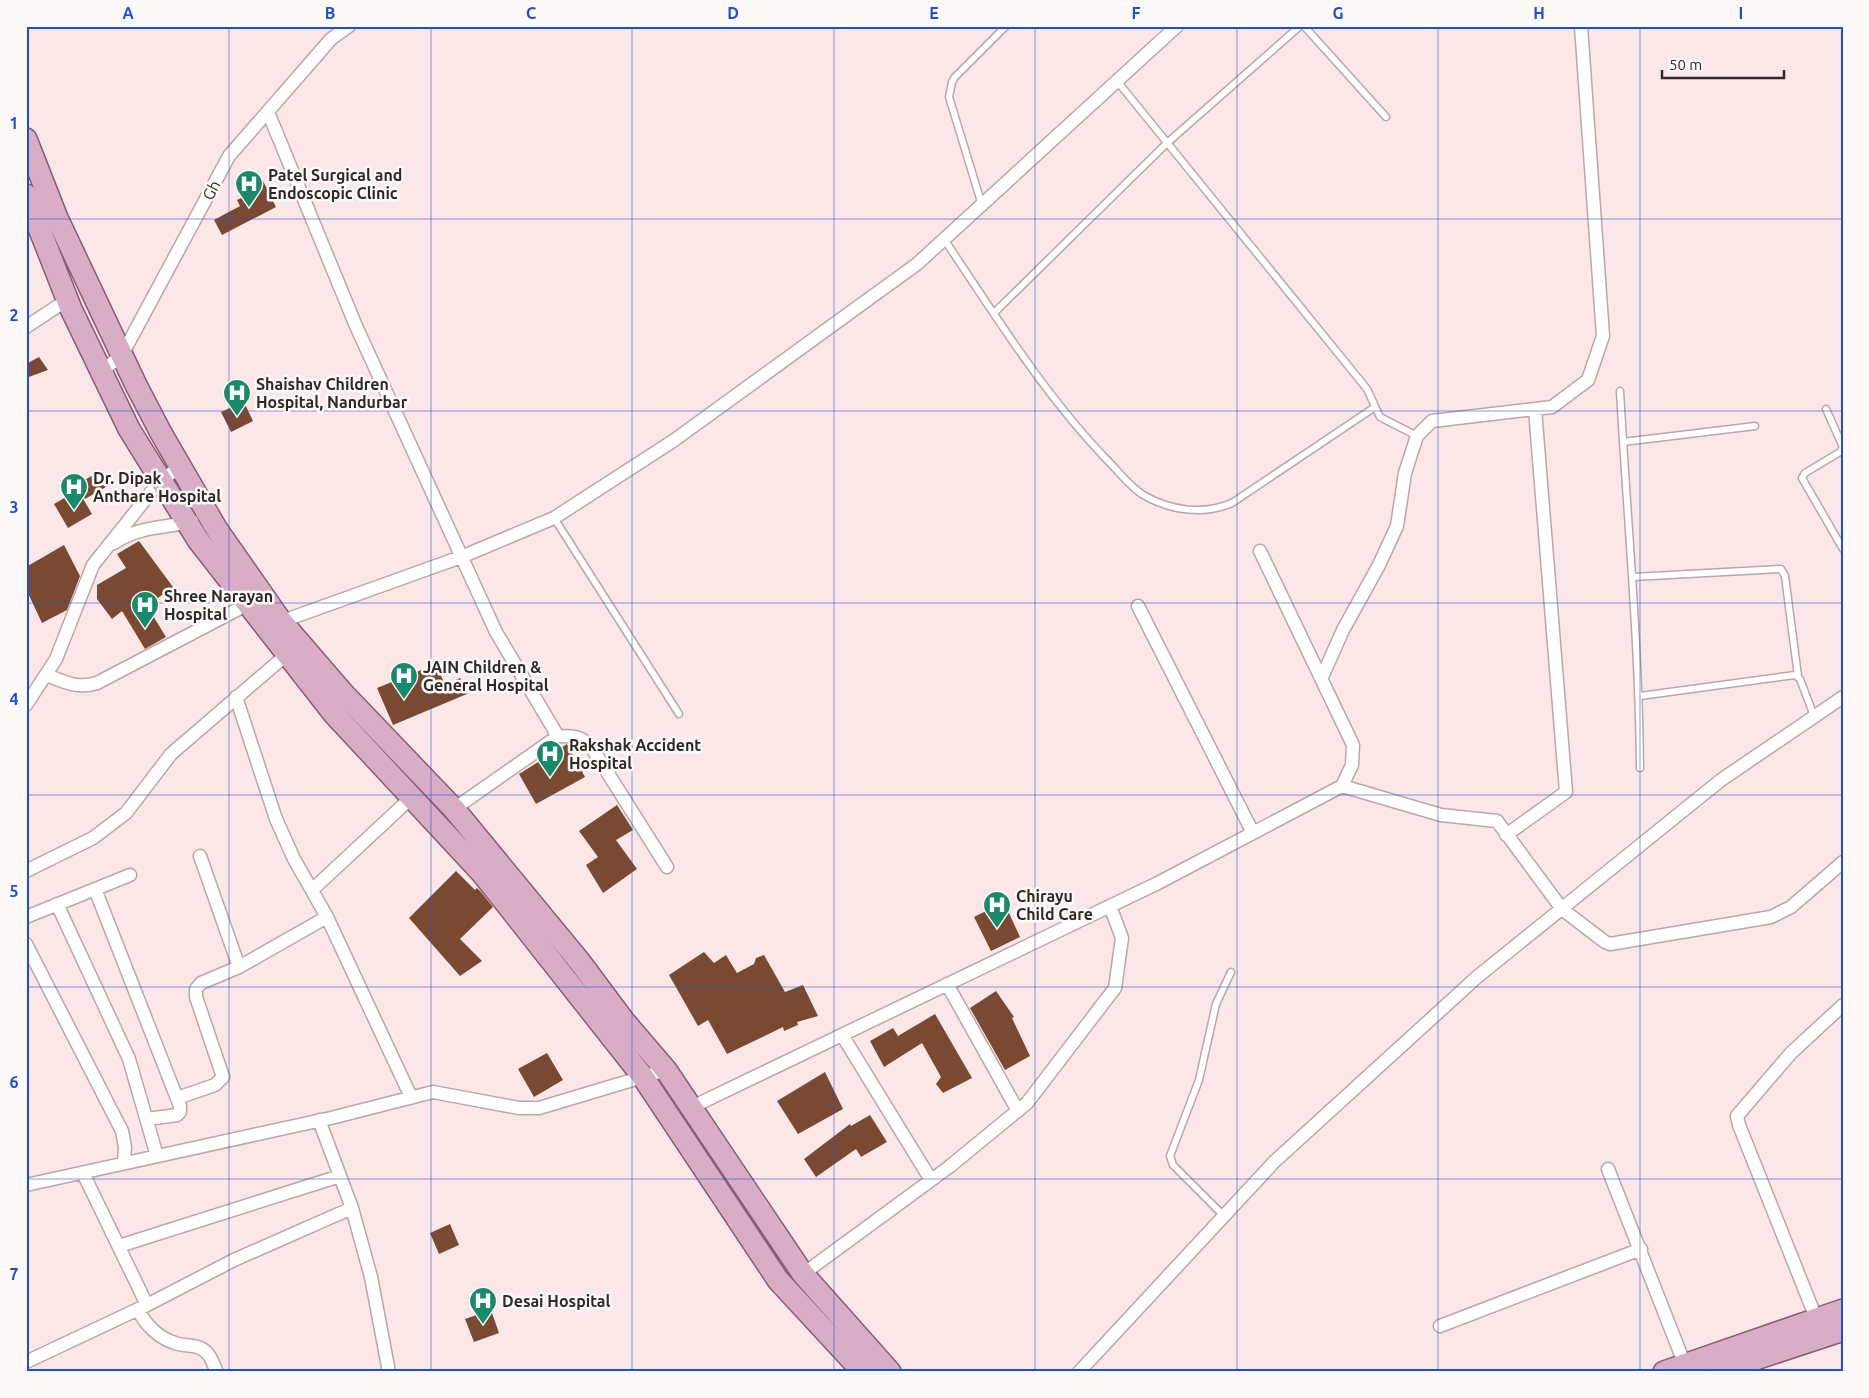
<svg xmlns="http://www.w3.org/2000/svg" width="1869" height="1398" viewBox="0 0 1869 1398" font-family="Ubuntu,sans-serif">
	<rect width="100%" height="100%" fill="#fce7e8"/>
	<path fill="#7a4932" d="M262,179l14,28 -54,28 -8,-15 26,-14 -3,-6 8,-4 -2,-4 7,-3 -2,-3z
		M39,357l9,13 -22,8v-14z
		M244,402l9,19 -22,11 -10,-20z
		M102,470l9,14 -26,15 -9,-14z
		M78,490l14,24 -24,14 -14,-24z
		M139,541l34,46 -26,19 19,31 -21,12 -23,-38 -10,8 -15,-20v-14l29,-17 -9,-14z
		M64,545l16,31 -13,34 -25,13 -16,-34v-22z
		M436,664l9,21 15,-7 7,16 -74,31 -16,-37z
		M567,744l18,33 -49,27 -17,-30z
		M617,805l16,25 -17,10 21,29 -34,24 -17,-28 12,-8 -19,-26z
		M456,871l19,19 2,-2 4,4 12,15 -33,32 22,22 -22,15 -51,-58z
		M1004,902l16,35 -29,14 -17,-34z
		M704,952l10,11 12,-8 11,18 17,-9 2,-6 8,-3 21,37 18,-7 15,31 -21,6 1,3 -14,6 -1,-4 -56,27 -19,-34 -10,6 -29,-51z
		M996,991l18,26 -2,1 18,38 -25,14 -35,-62z
		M935,1014l37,64 -29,15 -7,-9 5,-7 -19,-34 -38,24 -14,-26 23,-13 5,8z
		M547,1053l16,27 -29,17 -16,-28z
		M825,1072l18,37 -45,25 -21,-33z
		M870,1115l17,27 -26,15 -5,-8 -40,28 -12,-18 46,-35 1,2z
		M450,1224l9,21 -20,9 -9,-21z
		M491,1310l8,23 -25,9 -9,-23z"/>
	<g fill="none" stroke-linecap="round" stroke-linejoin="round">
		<defs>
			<path id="lane" d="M1304,26l82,91
				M1117,81l250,308 13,28 37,19
				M982,205l-33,-108 3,-15 3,-5 51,-51
				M944,239c51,76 101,157 165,223 11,11 22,26 36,34 27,15 59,19 87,7l143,-96
				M994,313l173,-170 133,-117
				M1620,391c7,126 19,251 20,377
				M1826,409l17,38
				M1623,442l132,-16
				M1843,447l-3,5 -35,21 -3,5 41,71
				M554,518l125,196
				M1633,577l148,-8 4,7 13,100
				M1640,696l155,-21 5,4 14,37
				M1224,1216l-51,-51 -3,-9 29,-76 17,-76 15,-32"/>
			<path id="street" d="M268,112l88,214 140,306 60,101 -2,6 -100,70
				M26,327l41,-27
				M101,372l21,-17 107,-199 102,-117 18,-13
				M114,543c27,-18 49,-14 78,-22
				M1138,606l115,227
				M277,623l184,-66 93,-39 119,-77 244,-177 260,-238
				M47,675c17,7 31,14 50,8l151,-79
				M1322,677l21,-47 36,-65 18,-39 8,-53 12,-37 15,-15 120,-14 36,-27 15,-44 -22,-310
				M236,697l40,122 18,40 33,58 84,180
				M26,705l30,-46 37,-94 67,-84 20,-14
				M556,736c16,0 25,-1 36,12l75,119
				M1342,786l99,29 56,6 65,88 43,33 5,2 161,-27 20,-10 52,-45
				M1506,835l60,-43 -31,-383
				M200,856l39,111
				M26,871l67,-33 33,-25 45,-59 121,-104
				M95,889l85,217v6l-3,3 -30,4
				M312,890l100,-93
				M57,904l72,155 28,97
				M26,917l104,-42
				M26,944l96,187 3,16 -1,16
				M947,984l71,127
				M842,1035l89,145
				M177,1098l38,-13 8,-8 -27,-80v-8l5,-6 38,-16 88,-50
				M692,1107l466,-224 184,-97 10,-21 1,-20 -93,-194
				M319,1120l33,88 19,69 18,95
				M1608,1169l77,196
				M83,1173l64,132
				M26,1185l305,-67 102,-26 86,16h20l127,-38
				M119,1246l221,-70
				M803,1274l146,-107 78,-64 88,-115 7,-50 -12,-32
				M138,1309c7,16 21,29 37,34 11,4 24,0 33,11 4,5 6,12 9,18
				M1816,1318l-77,-193 -2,-9 54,-63 52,-48
				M1440,1326l201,-77
				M26,1362l121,-57 87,-45 118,-52
				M1079,1372l195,-210 203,-185 244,-197 122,-83"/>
			<path id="primary" d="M26,139l31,79 79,167 25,48 55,95 65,93 62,72 111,116 126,153 44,59 42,49 137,204 87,98
				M26,195l45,114 58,120 69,111 136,174 148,159 161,204 135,203 85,92
				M1664,1372l179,-62
				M1716,1372l127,-42"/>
		</defs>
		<use href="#lane" stroke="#baa7a8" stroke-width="9"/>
		<use href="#street" stroke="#baa7a8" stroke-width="15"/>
		<use href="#primary" stroke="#8c5c77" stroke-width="24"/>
		<use href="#lane" stroke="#fff" stroke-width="6"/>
		<use href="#street" stroke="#fff" stroke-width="12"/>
		<use href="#primary" stroke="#d8aec7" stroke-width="21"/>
	</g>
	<path fill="none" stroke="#1d4ed8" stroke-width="1" stroke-opacity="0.55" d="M229,26v1346M431,26v1346M632,26v1346M834,26v1346M1035,26v1346M1237,26v1346M1438,26v1346M1640,26v1346M26,219h1817M26,411h1817M26,603h1817M26,795h1817M26,987h1817M26,1179h1817"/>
	<defs>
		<symbol id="hospital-pin" viewBox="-11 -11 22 30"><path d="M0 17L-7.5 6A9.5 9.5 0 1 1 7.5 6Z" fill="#178a6a" stroke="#fdf9f9"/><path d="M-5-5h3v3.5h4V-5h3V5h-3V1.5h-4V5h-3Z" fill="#fff"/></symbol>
	</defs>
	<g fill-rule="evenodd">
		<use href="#hospital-pin" x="233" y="168" width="32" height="43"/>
		<use href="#hospital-pin" x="221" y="377" width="32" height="43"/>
		<use href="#hospital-pin" x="58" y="471" width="32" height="43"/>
		<use href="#hospital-pin" x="129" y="589" width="32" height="43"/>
		<use href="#hospital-pin" x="388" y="660" width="32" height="43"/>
		<use href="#hospital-pin" x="534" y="738" width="32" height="43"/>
		<use href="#hospital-pin" x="981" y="889" width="32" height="43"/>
		<use href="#hospital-pin" x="467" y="1285" width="32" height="43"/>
	</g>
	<g text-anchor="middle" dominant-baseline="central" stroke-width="5" stroke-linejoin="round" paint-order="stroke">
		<g font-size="16" font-weight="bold" fill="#2f2828" stroke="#fdf9f9" text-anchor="start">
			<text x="268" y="175">Patel Surgical and<tspan x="268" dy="18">Endoscopic Clinic</tspan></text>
			<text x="256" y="384">Shaishav Children<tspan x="256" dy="18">Hospital, Nandurbar</tspan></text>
			<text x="93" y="478">Dr. Dipak<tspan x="93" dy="18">Anthare Hospital</tspan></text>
			<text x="164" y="596">Shree Narayan<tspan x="164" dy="18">Hospital</tspan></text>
			<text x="423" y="667">JAIN Children &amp;<tspan x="423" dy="18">General Hospital</tspan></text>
			<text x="569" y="745">Rakshak Accident<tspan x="569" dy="18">Hospital</tspan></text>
			<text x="1016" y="896">Chirayu<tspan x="1016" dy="18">Child Care</tspan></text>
			<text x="502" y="1301">Desai Hospital</text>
		</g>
		<g font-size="16" fill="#2f2828" stroke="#fdf9f9">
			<text transform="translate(211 190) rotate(-62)">Gh</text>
		</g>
	</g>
	<rect width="1869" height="1398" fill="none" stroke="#fdf9f9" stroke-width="55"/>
	<path d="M1662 70v8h122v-8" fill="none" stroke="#2f2828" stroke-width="2.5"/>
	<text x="1669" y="70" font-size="15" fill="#2f2828" stroke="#fdf9f9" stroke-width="4" paint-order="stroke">50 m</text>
	<rect x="28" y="28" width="1814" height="1342" fill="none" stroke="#1d4ed8" stroke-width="2"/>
	<g font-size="16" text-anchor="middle" font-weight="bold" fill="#1d4ed8">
		<text x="128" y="19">A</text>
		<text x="330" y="19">B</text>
		<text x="531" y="19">C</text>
		<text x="733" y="19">D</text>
		<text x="934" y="19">E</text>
		<text x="1136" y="19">F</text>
		<text x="1338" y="19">G</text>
		<text x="1539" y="19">H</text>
		<text x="1741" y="19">I</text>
		<text x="14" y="129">1</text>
		<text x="14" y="321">2</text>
		<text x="14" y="513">3</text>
		<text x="14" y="705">4</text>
		<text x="14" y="897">5</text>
		<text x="14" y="1088">6</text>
		<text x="14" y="1280">7</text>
	</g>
</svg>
